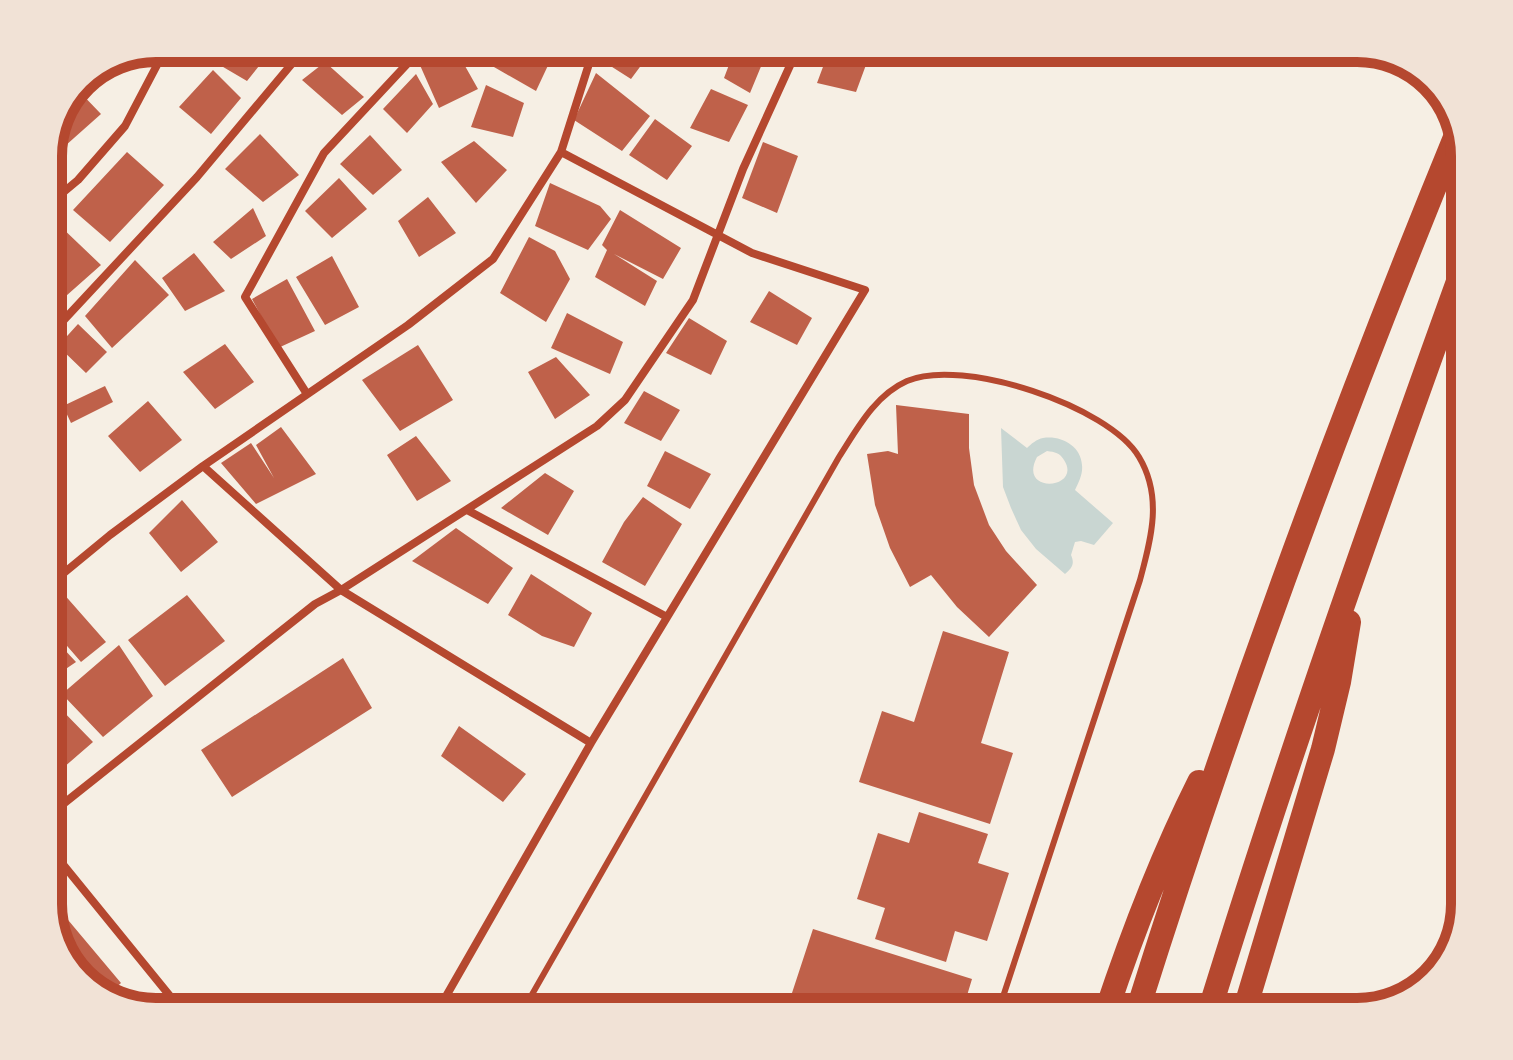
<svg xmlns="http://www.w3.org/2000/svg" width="1513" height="1060" viewBox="0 0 1513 1060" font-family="Lato,sans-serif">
	<rect width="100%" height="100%" fill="#f6efe4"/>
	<path fill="#c9d6d2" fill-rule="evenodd" d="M1001,428l26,20c4,-4 10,-9 16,-10 18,-3 38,8 39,27 1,9 -3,17 -7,25l38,33 -19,22 -13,-4 -6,1 -4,13c4,9 1,13 -6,19l-29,-25 -15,-19 -10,-22 -8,-21zM1047,451c8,1 13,2 17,9 19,29 -47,35 -27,-3z"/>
	<path fill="#bf614a" d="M207,48h59l4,4 -23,29 -46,-27z
		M495,48h37l19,11 -15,32 -49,-28z
		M604,48h42l5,4 -20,27 -33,-21z
		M830,48h25l15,6 -14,38 -39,-9z
		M735,49l27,15 -12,29 -26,-15z
		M456,50l22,39 -39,19 -20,-45z
		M325,62l39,35 -22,18 -40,-35z
		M213,70l28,28 -30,36 -32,-27z
		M596,73l54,43 -28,35 -48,-31z
		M416,74l17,30 -26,29 -24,-24z
		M486,85l38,18 -11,34 -42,-10z
		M76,88l25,26 -36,32 -10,-11z
		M711,89l37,16 -19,37 -39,-14z
		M655,119l37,27 -25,34 -38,-25z
		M260,134l39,41 -36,27 -38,-33z
		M370,135l32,35 -29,25 -33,-31z
		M474,141l33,29 -31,33 -35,-41z
		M763,142l35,14 -21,57 -35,-15z
		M127,152l37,33 -54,57 -37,-32z
		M339,178l28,31 -35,29 -27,-27z
		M550,183l50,23 11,13 -23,31 -53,-24z
		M428,197l28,36 -37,24 -21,-36z
		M253,208l13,28 -35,23 -18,-17z
		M620,210l61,38 -18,31 -49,-25 43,27 -12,25 -50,-29 12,-27 -5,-5z
		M57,223l44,42 -35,31 -18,-18v-48z
		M529,237l26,14 15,28 -24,43 -46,-29z
		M194,253l31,38 -40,20 -23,-33z
		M332,256l27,51 -34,18 -29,-48z
		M135,260l34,35 -57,53 -27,-32z
		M287,279l28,52 -37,17 -26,-49z
		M769,291l43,27 -15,27 -47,-23z
		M567,313l56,29 -13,32 -59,-26z
		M689,318l38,23 -16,34 -45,-22z
		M78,324l29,28 -21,21 -28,-27z
		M225,344l29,38 -39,27 -32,-37z
		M418,345l35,55 -53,31 -38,-51z
		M556,357l34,38 -35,24 -27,-47z
		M105,386l8,16 -42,21 -8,-17z
		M644,391l36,19 -19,31 -37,-18z
		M148,401l34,39 -42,32 -32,-36z
		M896,405l73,9v34l5,37 15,40 17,26 31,34 -48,52 -32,-30 -26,-32 -21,12 -20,-39 -15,-43 -8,-51 21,-3 10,3z
		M48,407l18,20 -18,17z
		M281,427l35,47 -60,30 -35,-41 30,-20 23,35 -18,-33z
		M416,436l35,45 -34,20 -30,-46z
		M665,451l46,23 -21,35 -43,-23z
		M545,473l29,18 -26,44 -47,-27z
		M643,497l39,27 -37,62 -43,-24 22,-40z
		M182,500l36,42 -37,30 -32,-39z
		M456,528l57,40 -25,36 -76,-43z
		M531,574l61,39 -18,34 -32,-11 -34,-21z
		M62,592l44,50 -25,20 -33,-38v-21z
		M187,595l38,46 -60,45 -37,-46z
		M943,631l66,21 -28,91 32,10 -23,71 -131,-42 23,-71 32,11z
		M48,632l28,30 -28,19z
		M119,645l34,51 -50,41 -41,-43z
		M343,658l29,50 -140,89 -31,-47z
		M56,704l37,38 -45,39v-70z
		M459,726l67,48 -23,28 -62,-46z
		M919,812l69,22 -10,29 31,10 -22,68 -32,-10 -9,31 -71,-23 10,-31 -28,-9 21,-66 31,10z
		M58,908l63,75 -16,14 -10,-3 -33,-36 -13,-43z
		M813,929l159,50 -10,33h-120l-51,-16z"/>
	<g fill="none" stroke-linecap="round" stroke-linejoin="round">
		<path stroke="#b5482f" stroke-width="6" d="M522,1012l317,-555c18,-28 36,-62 68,-76 55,-24 202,25 232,76 24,40 12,82 1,123l-142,432"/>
		<path stroke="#b5482f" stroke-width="8" d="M48,205l30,-25 47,-54 41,-78
			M48,337l149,-160 108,-129
			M307,394l-62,-97 79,-144 98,-105
			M203,466l138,124 250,153
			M467,510l200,107
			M48,586l62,-51 93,-69 205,-141 85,-66 68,-107 33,-104
			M48,816l267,-212 26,-14 256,-164 28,-26 68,-100 50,-131 55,-121
			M48,846l135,166
			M164,1012l11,-9
			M437,1012l154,-269 274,-453 -113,-37 -191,-101"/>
		<path stroke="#b5482f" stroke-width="24" d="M1106,1012c26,-78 56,-156 93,-230
			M1137,1012c94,-299 202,-592 321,-882
			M1209,1012c78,-253 166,-501 256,-750
			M1244,1012l79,-263 16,-67 10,-60"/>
	</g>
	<path d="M0 0H1513V1060H0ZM156 62H1357A94 94 0 0 1 1451 156V904A94 94 0 0 1 1357 998H156A94 94 0 0 1 62 904V156A94 94 0 0 1 156 62Z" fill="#f1e2d6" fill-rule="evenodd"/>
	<path fill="none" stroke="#b5482f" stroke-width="10" d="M156 62H1357A94 94 0 0 1 1451 156V904A94 94 0 0 1 1357 998H156A94 94 0 0 1 62 904V156A94 94 0 0 1 156 62Z"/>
</svg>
